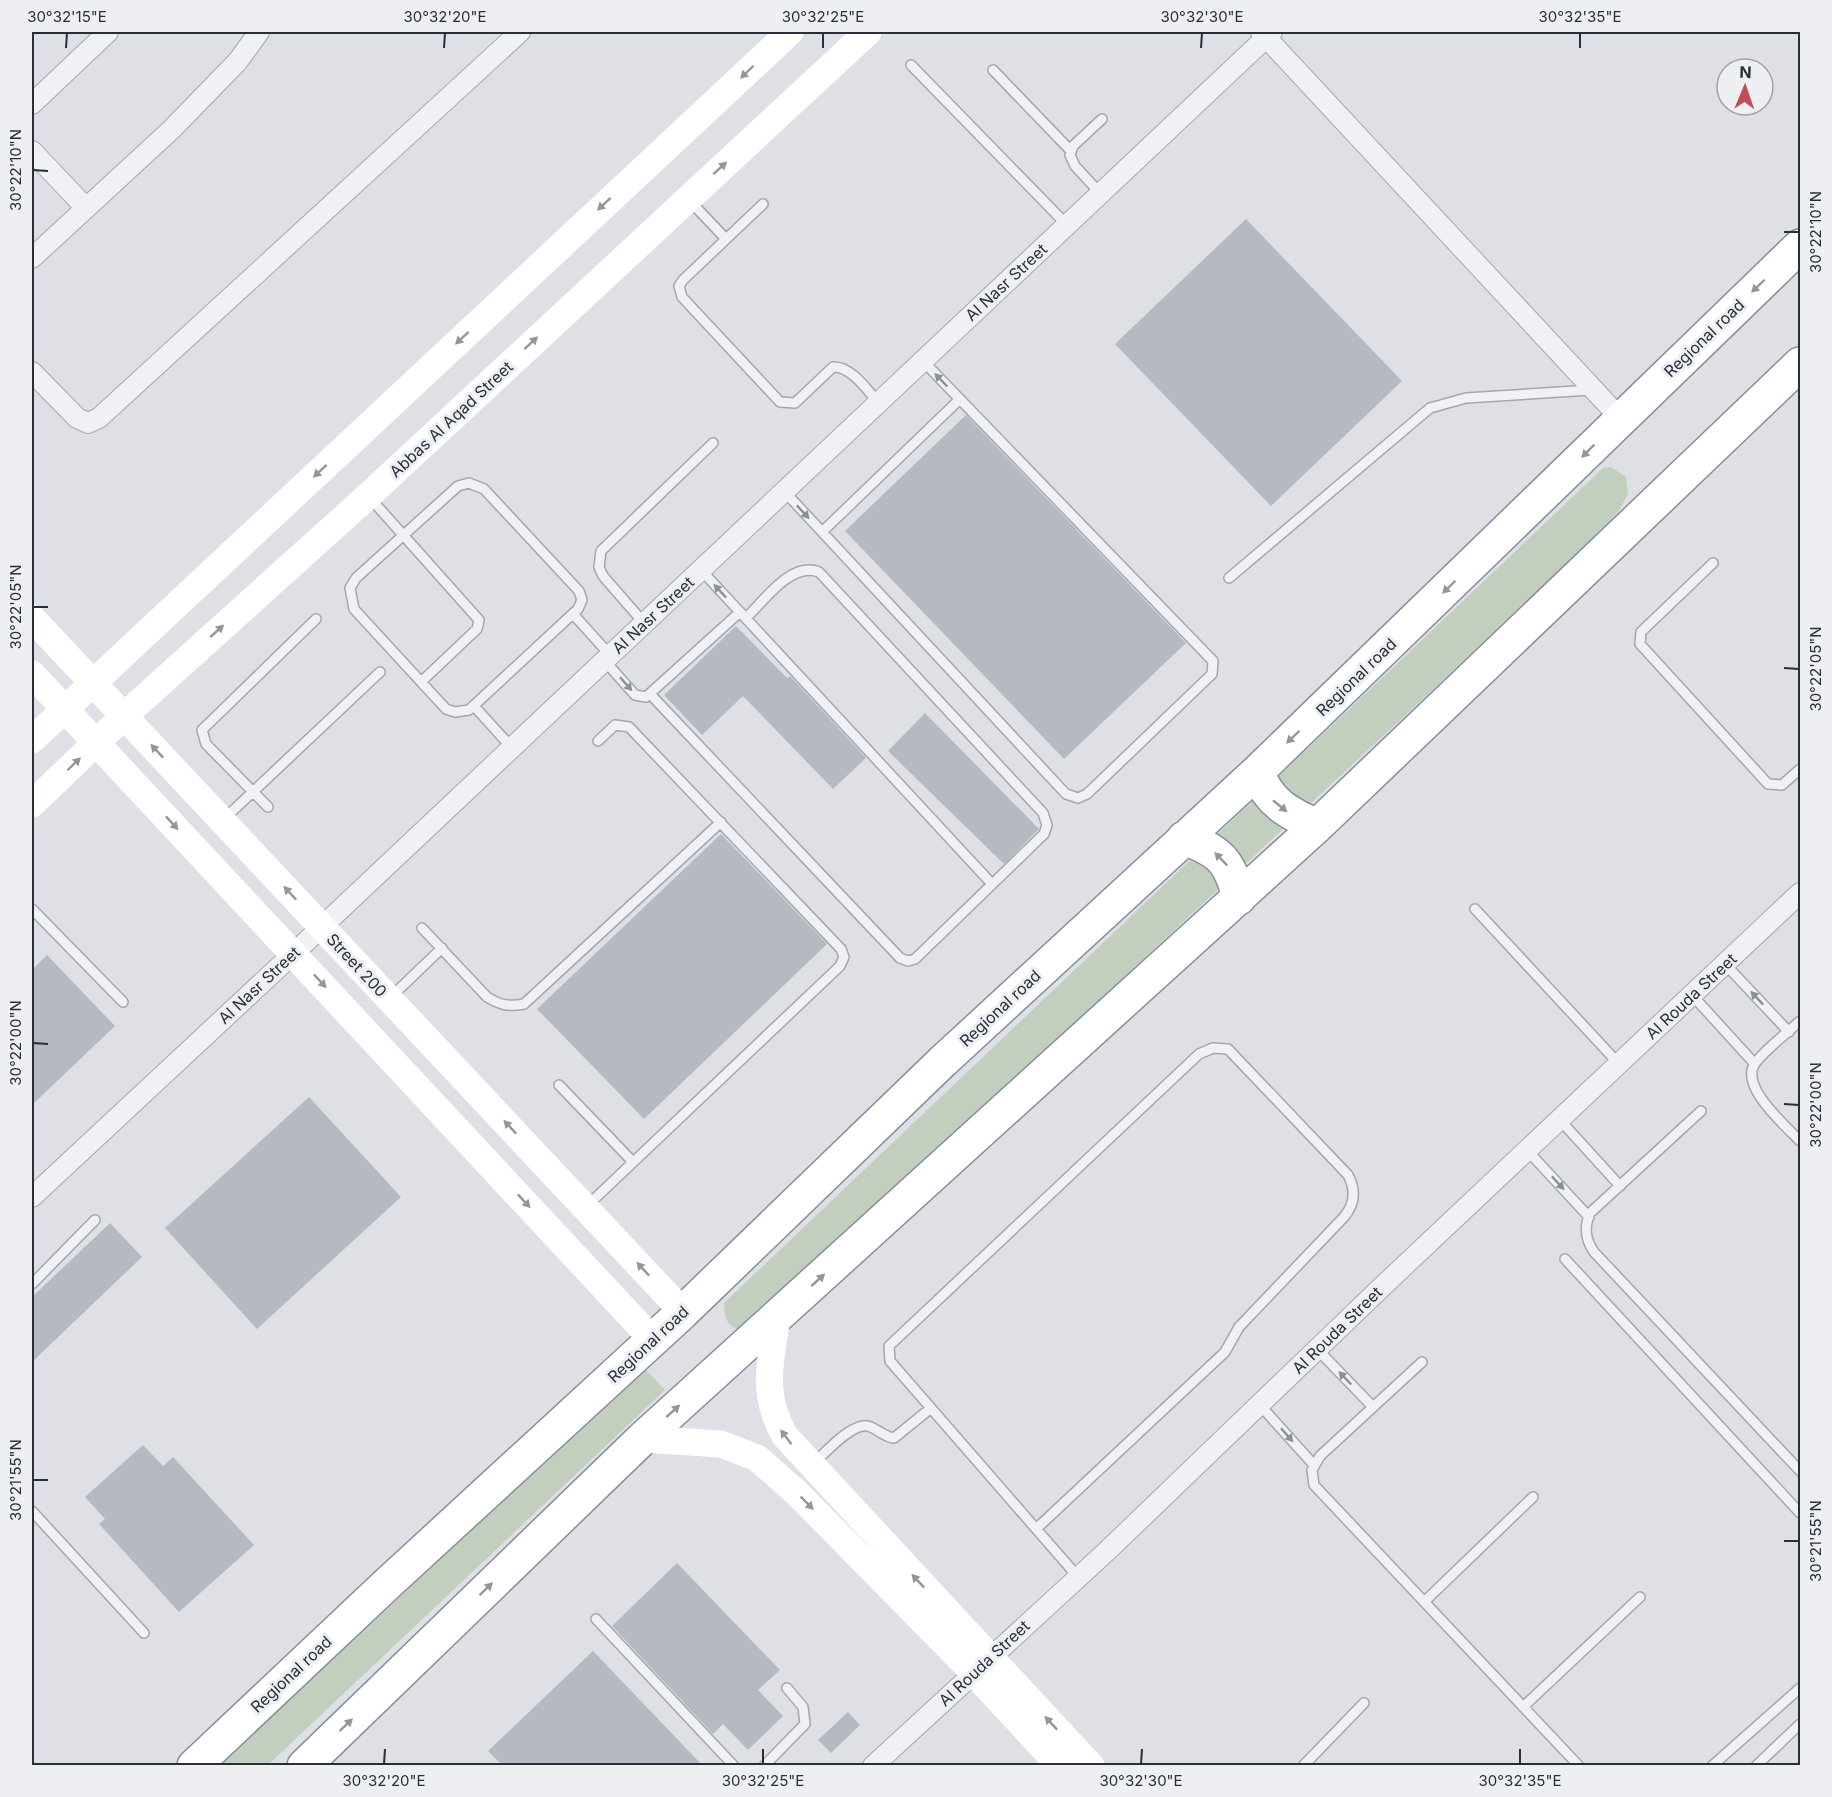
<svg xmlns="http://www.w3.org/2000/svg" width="1832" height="1797" viewBox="0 0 1832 1797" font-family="Inter,sans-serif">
	<rect width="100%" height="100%" fill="#dee0e6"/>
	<path fill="#c2cfbf" d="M1611,467l15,10 2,17 -9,17 -62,63 -813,757c-16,-3 -20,-12 -20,-28l879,-835z
		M645,1369l20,21 -397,375 -50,1z"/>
	<path fill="#b5b9c2" d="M1246,219l156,162 -131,125 -156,-162z
		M966,415l220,228 -122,116 -219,-228z
		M736,626l51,52 3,-2 76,82 -33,31 -90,-93 -41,39 -38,-40z
		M925,713l114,116 -35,35 -116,-113z
		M721,834l106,110 -183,175 -107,-110z
		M47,955l68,71 -83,79v-135z
		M309,1097l92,100 -144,132 -92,-101z
		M110,1223l32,34 -110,105v-65z
		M143,1445l20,21 10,-9 81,88 -75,67 -80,-88 6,-5 -20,-22z
		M677,1563l103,107 -22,20 25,26 -35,34 -25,-26 -10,10 -101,-108z
		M593,1651l110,115h-200l-15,-15z
		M848,1712l12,13 -29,28 -13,-13z"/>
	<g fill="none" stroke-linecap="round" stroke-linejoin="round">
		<defs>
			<path id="lane" d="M911,65l156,160
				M993,70l77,80
				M1100,193l-25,-27 -5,-11 3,-9 29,-27
				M689,200l37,39
				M763,204l-80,76 -4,6 3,11 98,105 15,1 38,-36c18,-1 34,23 45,35
				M469,483l15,6 95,102 3,9 -4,9 -109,101 -14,2 -9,-3 -92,-100 -4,-21 6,-10 102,-92z
				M784,491l282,303 12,4 9,-4 125,-120 1,-13 -290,-300
				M371,499l108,121 -2,9 -56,53
				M822,532l138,-133
				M1713,563l-72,69 -1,12 128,140 14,1 18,-16
				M701,570l291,314
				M1229,578l201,-170 36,-10 125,-8
				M573,614l37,41
				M644,623l-41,-47 -4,-9 2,-16 112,-108
				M604,660l31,35 11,2 94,-85
				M651,695l249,263 8,3 7,-2 129,-125 3,-9 -4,-12 -224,-241c-28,-11 -55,29 -73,46
				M474,706l38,42
				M268,807l-62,-63 -4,-14 114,-111
				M224,819l156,-147
				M32,909l91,93
				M1475,909l144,155
				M422,928l65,69c13,8 22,10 37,7l197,-182
				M1725,964l64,68
				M1692,995l62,68
				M391,997l51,-49
				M1800,1021c-14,13 -32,26 -44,41 -19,23 30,64 44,79
				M559,1085l74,77
				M1701,1111l-111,102c-6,14 -5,26 4,39l206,219
				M1560,1120l60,66
				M1527,1150l62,67
				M588,1205l252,-239 4,-9 -3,-8 -212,-222 -14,-2 -17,16
				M1565,1259l235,254
				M32,1284l63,-64
				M1317,1349l56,58
				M1422,1362l-102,94 -8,14 2,15 265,281
				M1259,1404l55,61
				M813,1464c11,-10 39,-42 55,-38 10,3 16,11 26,12l37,-30
				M32,1511l112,122
				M1036,1529l189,-177 14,-25 105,-110c11,-13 12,-27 4,-42l-120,-126 -15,-1 -14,6 -310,292 1,15 188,216
				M1424,1602l109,-105
				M596,1619l138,147
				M1523,1707l117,-110
				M764,1766l41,-42 -2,-17 -16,-19
				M1303,1766l61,-63
				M1712,1766l88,-78
				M1756,1766l44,-42"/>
			<path id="street" d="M1261,32l360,387
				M32,104l76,-72
				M32,151l54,57
				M32,258l140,-129 66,-68 21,-29
				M32,372l45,46 11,5 11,-5 421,-386
				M32,1197l262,-244 978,-921
				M873,1766l234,-215 280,-269 413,-389"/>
			<path id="highway" d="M1257,772c12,31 31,41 60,54
				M1184,838c35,13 46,22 55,60
				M194,1766l192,-181 297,-273 259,-250 315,-290 543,-526
				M304,1766l338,-327 675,-613 483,-462"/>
		</defs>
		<use href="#lane" stroke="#a4a7af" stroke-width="12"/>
		<use href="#street" stroke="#a4a7af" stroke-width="22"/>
		<use href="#highway" stroke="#878d9b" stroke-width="36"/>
		<use href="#lane" stroke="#f0f1f4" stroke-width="9"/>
		<use href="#street" stroke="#f0f1f4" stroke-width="20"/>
		<path stroke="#fff" stroke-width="27" d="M32,618l651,694
			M32,674l621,666
			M32,740l758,-708
			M32,804l92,-88 244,-220 500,-464
			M777,1318c-7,44 -16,77 8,118l306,330
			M642,1439l79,5 36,14 40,35 177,180 86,93"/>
		<use href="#highway" stroke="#fff" stroke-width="33"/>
	</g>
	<defs><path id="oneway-solid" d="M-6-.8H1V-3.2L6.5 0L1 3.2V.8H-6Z" transform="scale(1.5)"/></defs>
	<g fill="#94969d">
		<use href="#oneway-solid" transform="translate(747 72) rotate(136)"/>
		<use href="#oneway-solid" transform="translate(720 168) rotate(-42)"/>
		<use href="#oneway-solid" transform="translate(604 204) rotate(137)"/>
		<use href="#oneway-solid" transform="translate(1758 286) rotate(136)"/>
		<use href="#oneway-solid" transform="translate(462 338) rotate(137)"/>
		<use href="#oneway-solid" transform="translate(531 343) rotate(-43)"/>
		<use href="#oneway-solid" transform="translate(1588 451) rotate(135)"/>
		<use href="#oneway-solid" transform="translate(320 471) rotate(137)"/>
		<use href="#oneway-solid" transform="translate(1449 587) rotate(136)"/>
		<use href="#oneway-solid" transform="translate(217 631) rotate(-42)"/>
		<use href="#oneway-solid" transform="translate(1293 737) rotate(136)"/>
		<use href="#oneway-solid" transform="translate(157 751) rotate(-133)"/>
		<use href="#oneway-solid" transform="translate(74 764) rotate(-44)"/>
		<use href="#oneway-solid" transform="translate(1280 806) rotate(39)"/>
		<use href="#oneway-solid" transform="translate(172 823) rotate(47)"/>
		<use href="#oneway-solid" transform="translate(1221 859) rotate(-134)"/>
		<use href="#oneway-solid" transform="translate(290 893) rotate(-133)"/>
		<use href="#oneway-solid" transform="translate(320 981) rotate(47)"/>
		<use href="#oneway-solid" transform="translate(510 1127) rotate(-133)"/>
		<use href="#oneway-solid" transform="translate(524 1201) rotate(47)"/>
		<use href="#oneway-solid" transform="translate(643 1269) rotate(-133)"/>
		<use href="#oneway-solid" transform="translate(818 1280) rotate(-42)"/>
		<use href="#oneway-solid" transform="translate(673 1411) rotate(-42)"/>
		<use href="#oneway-solid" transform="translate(786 1437) rotate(-127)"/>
		<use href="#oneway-solid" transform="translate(807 1503) rotate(45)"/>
		<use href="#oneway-solid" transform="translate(918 1581) rotate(-133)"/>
		<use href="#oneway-solid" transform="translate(486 1589) rotate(-44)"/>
		<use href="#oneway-solid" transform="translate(1051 1723) rotate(-133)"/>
		<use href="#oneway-solid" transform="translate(346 1725) rotate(-44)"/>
	</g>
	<g fill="#8c9098">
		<use href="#oneway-solid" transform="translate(941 380) rotate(-134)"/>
		<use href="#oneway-solid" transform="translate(803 512) rotate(47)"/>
		<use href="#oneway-solid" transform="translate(720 591) rotate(-133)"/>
		<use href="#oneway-solid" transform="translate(626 684) rotate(49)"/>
		<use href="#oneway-solid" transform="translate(1757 998) rotate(-133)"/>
		<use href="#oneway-solid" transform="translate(1558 1183) rotate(47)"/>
		<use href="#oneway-solid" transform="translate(1345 1378) rotate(-134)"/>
		<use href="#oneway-solid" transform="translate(1287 1435) rotate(48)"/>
	</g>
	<path fill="none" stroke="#292e3b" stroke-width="2" d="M66,48l1,-15M444,48l1,-15M823,48v-15M1201,48l1,-15M1580,48v-15M33,170l15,1M1784,232h15M33,607h15M1784,668l15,1M33,1043l15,1M1784,1104l15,1M33,1480h15M1784,1541h15M384,1764l1,-15M763,1764v-15M1141,1764l1,-15M1520,1764v-15"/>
	<g text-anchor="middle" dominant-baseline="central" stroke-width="6" stroke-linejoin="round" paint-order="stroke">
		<g font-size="16" fill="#292e3b" stroke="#edeff3">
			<text transform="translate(1006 282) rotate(-43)">Al Nasr Street</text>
			<text transform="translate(1704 338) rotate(-44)">Regional road</text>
			<text transform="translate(451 419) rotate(-43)">Abbas Al Aqad Street</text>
			<text transform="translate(653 615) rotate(-43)">Al Nasr Street</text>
			<text transform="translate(1356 677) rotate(-44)">Regional road</text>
			<text transform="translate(357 965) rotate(47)">Street 200</text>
			<text transform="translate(259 985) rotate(-43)">Al Nasr Street</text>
			<text transform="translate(1691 996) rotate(-43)">Al Rouda Street</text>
			<text transform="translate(1000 1008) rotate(-43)">Regional road</text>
			<text transform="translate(1337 1330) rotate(-44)">Al Rouda Street</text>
			<text transform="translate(648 1344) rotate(-43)">Regional road</text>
			<text transform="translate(984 1663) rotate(-43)">Al Rouda Street</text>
			<text transform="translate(291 1674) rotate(-43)">Regional road</text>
		</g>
	</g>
	<rect width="1832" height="1797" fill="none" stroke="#edeff3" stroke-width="66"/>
	<g transform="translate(1745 87) rotate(2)"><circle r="28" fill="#edeff3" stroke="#9fa2a9" stroke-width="1.5"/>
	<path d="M0-4.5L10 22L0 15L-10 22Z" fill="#bf4e56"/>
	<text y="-9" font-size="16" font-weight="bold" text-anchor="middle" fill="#292e3b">N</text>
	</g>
	<rect x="33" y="33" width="1766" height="1731" fill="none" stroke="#292e3b" stroke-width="2"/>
	<g font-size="15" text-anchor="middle" fill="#292e3b">
		<text x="67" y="22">30°32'15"E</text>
		<text x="445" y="22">30°32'20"E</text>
		<text x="823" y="22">30°32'25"E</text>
		<text x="1202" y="22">30°32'30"E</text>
		<text x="1580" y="22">30°32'35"E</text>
		<text transform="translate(16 170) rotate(-90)" y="5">30°22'10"N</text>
		<text transform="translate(1816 232) rotate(-90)" y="5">30°22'10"N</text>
		<text transform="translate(16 607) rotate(-90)" y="5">30°22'05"N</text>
		<text transform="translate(1816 669) rotate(-90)" y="5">30°22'05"N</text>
		<text transform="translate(16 1043) rotate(-90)" y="5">30°22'00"N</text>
		<text transform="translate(1816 1105) rotate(-90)" y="5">30°22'00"N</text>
		<text transform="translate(16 1480) rotate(-90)" y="5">30°21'55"N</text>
		<text transform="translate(1816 1541) rotate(-90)" y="5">30°21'55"N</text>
		<text x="384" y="1786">30°32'20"E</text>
		<text x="763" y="1786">30°32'25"E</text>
		<text x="1141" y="1786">30°32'30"E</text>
		<text x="1520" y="1786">30°32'35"E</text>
	</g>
</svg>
